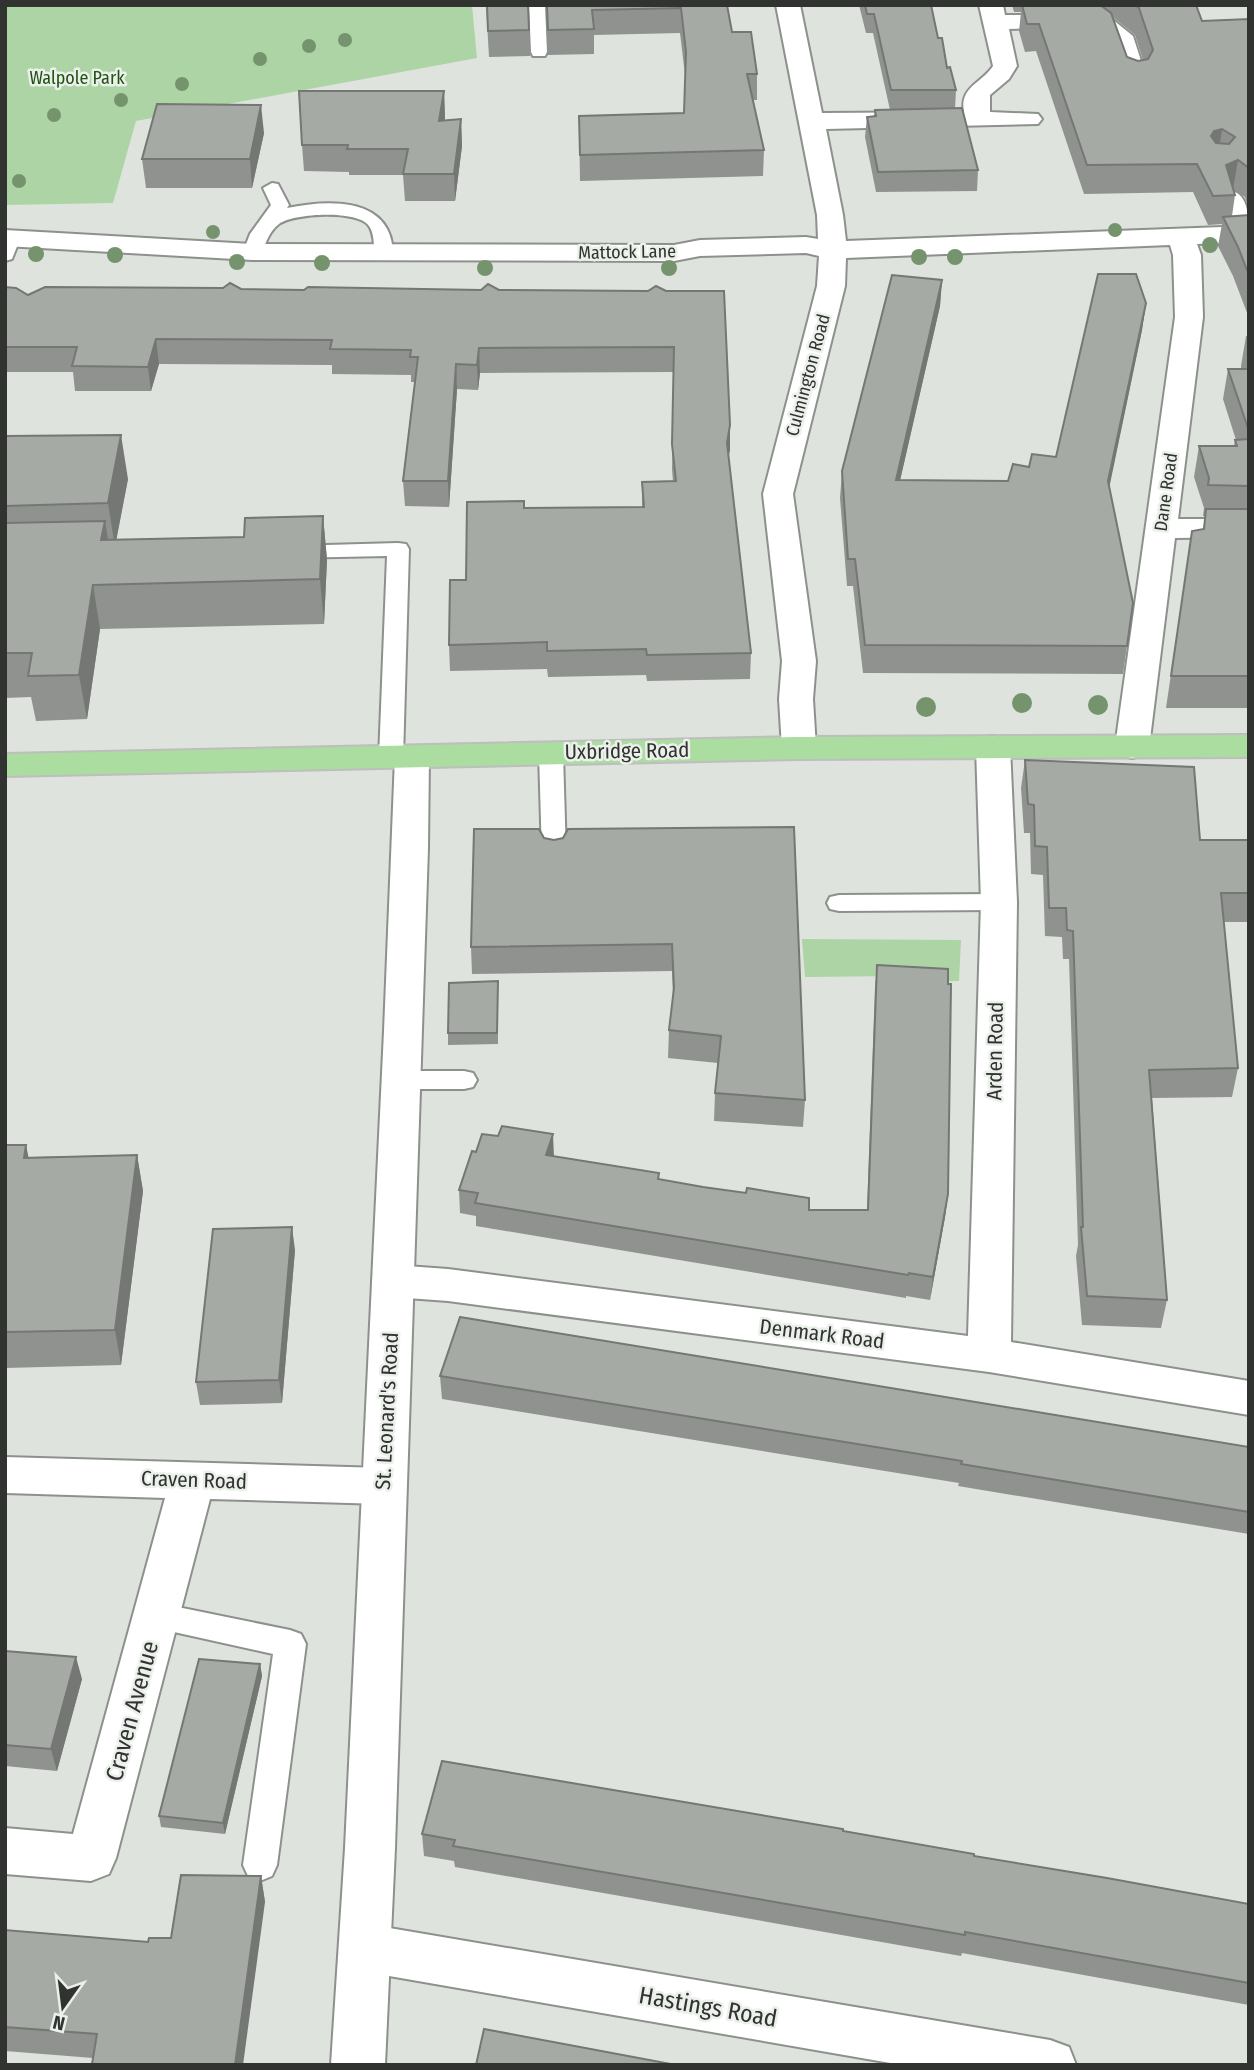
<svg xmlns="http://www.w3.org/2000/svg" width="1254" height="2070" viewBox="0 0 1254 2070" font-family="'Fira Sans Condensed',sans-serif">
	<rect width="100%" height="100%" fill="#dfe3de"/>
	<path fill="#add4a4" d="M5,5h467l5,53 -341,63 -23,82 -108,2z
		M802,939l159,1 -2,41 -57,1 -1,-6 -96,1z"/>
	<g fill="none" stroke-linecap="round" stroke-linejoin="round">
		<defs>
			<path id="service" d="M529,5h16l2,47 -2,4h-12l-2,-4z
				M272,183l6,1 11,21 -2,3c43,-9 105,-11 106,46l-9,6 -7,-2c-5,-9 -1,-22 -8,-32 -11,-16 -75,-13 -90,-2 -11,8 -13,21 -20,32h-14l-2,-4 7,-18 21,-29 -8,-17z
				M1232,191c18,4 17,33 17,48l-10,-1 -2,-4 -14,-38z
				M11,233l9,6 -8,20 -7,2v-26z
				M398,543l8,1 3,5 -6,209 -4,5 -8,2 -8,-2 -4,-5 8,-202 -97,2 -8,-1 -3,-5 3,-5 8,-1z
				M551,746l8,2 4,5 3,103 -3,6 -9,2 -9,-2 -3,-6 -3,-103 4,-5z
				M999,894l9,2 3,6 -3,6 -9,2 -160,1 -9,-2 -3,-6 3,-6 9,-2z
				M403,1071h61l9,2 4,7 -4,7 -9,2h-61l-9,-2 -4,-7 4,-7z
				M158,1603l132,27 11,4 5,10 -29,221 -5,11 -12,5 -12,-5 -5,-11 30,-211 -126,-28 -5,-10 5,-10z"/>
			<path id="minor" d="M776,5h24l22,108 142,-1c-5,-25 18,-29 29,-46l-14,-61h24l2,10h102l26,21 14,43 -3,5 -9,2 -9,-2 -16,-45 -17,-12 -84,2 8,37 -8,13 -19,16v17l48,2 4,5 -4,5 -212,5 17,86 3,26 403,-15v16l-52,2 4,11 2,62 -25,202h71v18l-74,1 -26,209 -5,8 -12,3 -12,-3 -5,-8 60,-430 -2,-62 -3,-10 -324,13 -1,28 -52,208 23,167 -3,38 3,49 -5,8 -12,3 -12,-3 -5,-8 -3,-49 3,-38 -19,-167 54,-208 2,-30 -13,-3 -106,3 -26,5 -422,-1 -247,-14v-16l247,14 422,1 26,-5 106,-3 12,2 -1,-24z
				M993,736l12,3 5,8 7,155 -6,440 238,39v34l-260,-43 -541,-71 -55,-4 -15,-5 -6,-11 6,-11 15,-5 55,4 520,67 13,-434 -5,-155 5,-8z
				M5,1457l378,11 16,5 6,13 -6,13 -16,5 -173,-5 -94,359 -7,16 -18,7 -86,-7v-46l68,6 92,-336 -160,-5z
				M366,1924l684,116 19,7 7,18h-174l-536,-93 -18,-7 -8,-17 8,-17z"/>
			<path id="tertiary" d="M412,746l12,3 5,8 -1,91 -33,1000 -10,217h-54l14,-217 39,-817 11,-274 5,-8z"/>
			<path id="primary" d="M1249,735v22l-450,2 -794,17v-22l794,-17z"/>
		</defs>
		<use href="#service" stroke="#8c918c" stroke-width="4"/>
		<use href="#minor" stroke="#8c918c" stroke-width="4"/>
		<use href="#tertiary" stroke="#8c918c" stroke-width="4"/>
		<use href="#primary" stroke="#bdbebd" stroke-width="4"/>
		<use href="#service" fill="#fff" fill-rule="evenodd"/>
		<use href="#minor" fill="#fff" fill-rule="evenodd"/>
		<use href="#tertiary" fill="#fff" fill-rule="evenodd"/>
		<use href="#primary" fill="#aadd9f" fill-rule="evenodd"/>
	</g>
	<g fill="#75946e">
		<circle cx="345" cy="40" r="7"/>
		<circle cx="309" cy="46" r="7"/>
		<circle cx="260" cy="59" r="7"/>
		<circle cx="182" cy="84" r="7"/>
		<circle cx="121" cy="100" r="7"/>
		<circle cx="54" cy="115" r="7"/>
		<circle cx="19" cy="181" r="7"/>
		<circle cx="1115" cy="230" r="7"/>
		<circle cx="213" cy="232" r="7"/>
		<circle cx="1210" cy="245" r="8"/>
		<circle cx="36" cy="254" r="8"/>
		<circle cx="115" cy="255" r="8"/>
		<circle cx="919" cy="257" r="8"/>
		<circle cx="955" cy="257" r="8"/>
		<circle cx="237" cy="262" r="8"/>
		<circle cx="322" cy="263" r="8"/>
		<circle cx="485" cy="268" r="8"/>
		<circle cx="669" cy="268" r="8"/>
		<circle cx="1022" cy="703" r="10"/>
		<circle cx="1098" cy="705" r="10"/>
		<circle cx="926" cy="707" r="10"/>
	</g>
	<path fill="#8f928e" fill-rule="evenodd" d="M486,5h42l2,51 -41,1z
		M547,5h180l5,27 25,42v26h-4l11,50 -1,26 -183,5 -1,-65 105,-3 1,-38 -5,-42 -86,2v19l-46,1z
		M859,5h72l7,33 9,30 9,22 -1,19 23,61 -1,21 -101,1 -11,-55 2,-20 7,-1 1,-6h15l-17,-77h-7z
		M1012,5h184l6,16 47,-2v192l-4,-14 -12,-8 2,6 -3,21 17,-1v103l-16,-42 -15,-30 4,-22 -14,1 -15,-33 -109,2 -48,-143 -11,1 -6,-21 2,-19h-7zM1113,17l22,18 8,25 -5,1 -11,-4z
		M444,91l1,29 16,-1 1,27 -7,55h-50l-2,-26h-54v-3l-45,-1 -2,-26z
		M264,133l-12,55h-106l-4,-29z
		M942,280l-2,26 -40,174 108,1 21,-14 27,-10 90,-154 -4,27 -33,156 24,117 -10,71 -260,-1 -10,-87h-6l-7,-88 2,-27z
		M5,287l23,8 213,-6 407,2 82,159 -2,7 23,196 -1,26 -103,2 -1,-6 -98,2 -1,-8 -97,2 -1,-26 17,-65 59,-72 117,-1v-25h31l-1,-13 2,-97 -194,1 -2,17 -21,-1 -8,118 -44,-1 -2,-25 12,-99h-4v-7l-79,-1v-9l-173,-1 -8,27h-76l-2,-19h-68z
		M1246,336h3v372h-83l26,-177 11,-2 2,-13h-2l1,-8 -10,-31 5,-31h35l1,-6h1l-13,-41 5,-30h13v-3z
		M5,436l123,43 -12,61 128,-3 79,-21 4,44 -3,64 -224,5 -13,90 -51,2 -5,-24 -26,1z
		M1025,760l175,80h49v82h-26l15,146 -6,29 -80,1 15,202 -6,28 -79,-3 -6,-69 2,-11 -9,-286h-6l-1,-22 -17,-1 -2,-61 -12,-1 -1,-41h-6l-3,-45z
		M794,827l11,273 -2,27 -89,-6 1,-28 3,-30 -50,-5 1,-28 4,-33 -1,-26 -200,3 -1,-27 73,-109 10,2z
		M877,965l71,229 -3,23 -15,83 -24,-4v2l-430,-72v-10l-16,-3 -1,-23 17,-38 22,-16 56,21 105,16v7l150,30h58l8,-222z
		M498,981v63l-50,1v-12z
		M5,1145h21l2,12 109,-2 6,36 -22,174 -116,3z
		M295,1250l-13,153 -82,2 -4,-23z
		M440,1376l809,71v87l-291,-48 1,-3 -517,-84z
		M5,1651l77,28 -25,92 -52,-5z
		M260,1664l2,12 -37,158 -64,-7 -2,-11z
		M843,1831l131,25 275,48v101l-287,-52 -1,3 -506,-89 -1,-6 -30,-5 -2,-22z
		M261,1876l4,26 -172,156 -88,-7v-121l143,12 23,-4z"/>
	<path fill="#747774" d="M444,91l1,26 -5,30 -1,-26z
		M261,105l3,28 -12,55 -2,-29z
		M461,119l1,27 -7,55 -1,-27z
		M1222,129l-4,28 -7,-21 3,-5z
		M1238,160l-5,29 -7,-24z
		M942,280l-2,26 -46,201 2,-27z
		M1146,303l-4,27 -37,178 3,-27z
		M156,339l3,25 -8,27 -3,-24z
		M479,348l1,25 -2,17 -1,-25z
		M456,364l1,25 -8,118 -1,-26z
		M730,425v25l-4,18 1,-25z
		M121,435l7,44 -13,68 -7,-44z
		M323,516l4,44 -3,64 -4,-45z
		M105,521l7,43 -11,-24z
		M93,585l7,44 -13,90 -8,-44z
		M553,1134l1,23 -8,-2z
		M26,1145l7,35 -9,-22z
		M137,1155l6,36 -22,174 -6,-35z
		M948,1194l-3,23 -15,83 3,-23z
		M292,1227l3,23 -13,153 -3,-23z
		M76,1657l6,22 -25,92 -6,-22z
		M260,1664l2,12 -37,158 -2,-11z
		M261,1876l4,26 -22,163h-8z"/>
	<path fill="#a6aaa5" stroke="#747774" stroke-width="2" fill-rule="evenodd" d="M487,5h41l1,25 -41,1z
		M547,5h180l5,27h19l6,42h-10l17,76 -184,5 -1,-39 105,-3 2,-61 -5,-44 -89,2 2,19 -46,1z
		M865,5h66l7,33h4l5,30 3,-1 6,23h-65l-17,-76h-7z
		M1022,5h78l11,8 16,44 11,4 10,-2 5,-9 -14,-42 -3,-3h60l6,16 47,-2v149l-11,-8 -12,5 9,30 -22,1 -16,-32 -110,1 -48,-141h-12zM1222,129l13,8 -6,7 -13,-1 -5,-7 3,-5z
		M299,91h145l-5,30 22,-2 -7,55h-51l5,-25h-61l1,-4h-46z
		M157,104l104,1 -11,54h-108z
		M962,108l16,62 -100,2 -11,-55 9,-1 -1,-6z
		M1249,215v60l-11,-28 -15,-30z
		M1098,274h38l10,29 -38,178 25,122 -6,43 -262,-1 -10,-86h-7l-6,-88 50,-196 50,5 -46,200 112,1 5,-17 16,3 3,-13 24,3z
		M230,283l11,6 63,1 4,-3 173,3 7,-6 11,6 149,1 8,-5 10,5h58l6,134 -3,18 24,210 -104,2 -1,-6 -99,2v-9l-98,3 1,-65h16l1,-78 57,-1v7l120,-1 -2,-25 34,-1 -4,-37 2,-97 -195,1 -2,17 -21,-1 -8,117h-45l15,-124h-8l1,-7 -81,-1 2,-9 -176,-1 -8,28 -76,-1 5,-19h-72v-60l11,1 12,7 17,-8 178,1z
		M1228,369h21v62z
		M121,435l-13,68 -103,3v-70z
		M1249,439v47l-41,-1 1,-7 -10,-32h38l-2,-6z
		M1206,509h43v167h-78l21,-145 12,-2z
		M323,516l-3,63 -227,6 -14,90 -51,1 4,-23h-27v-130l100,-2 -4,19 143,-3 1,-19z
		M1025,760l169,7 6,73h49v53h-28l17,175 -89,2 18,230 -80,-4 -6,-69h2l-10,-296 -6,-1 -1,-22h-17l-2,-61 -12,-1 -1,-41 -6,-1z
		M794,827l11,273 -90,-7 6,-57 -52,-6 5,-42 -2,-44 -201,3 3,-118h65l5,9 10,2 9,-2 5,-9z
		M877,965l71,4v15h3l-3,210 -15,83 -24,-4 -1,2 -433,-72 3,-10 -19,-3 13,-39 4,1 6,-18 16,2 4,-10 51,8 -7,21 113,18 -1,6 45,8 43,6 1,-5 62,10v12h59z
		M498,981l-1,52h-49l1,-50z
		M5,1145h21l-2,13 113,-3 -22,175 -110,2z
		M292,1227l-13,153 -83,2 17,-153z
		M460,1317l789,130v65l-288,-48 1,-3 -522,-85z
		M5,1651l71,6 -25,92 -46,-4z
		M199,1659l61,5 -37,159 -64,-7z
		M442,1761l401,68v2l131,23v2l133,22 142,26v79l-284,-51v3l-512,-89 2,-6 -33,-6z
		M181,1875l80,1 -26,189 -143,-1 5,-30 -92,-7v-97l143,12 1,-4h22z
		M484,2029l192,36h-200z"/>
	<g text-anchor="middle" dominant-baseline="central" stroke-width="5" stroke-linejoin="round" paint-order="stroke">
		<g font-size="18" fill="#1f5312" stroke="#ecf0eb">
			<text x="77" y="78">Walpole Park</text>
		</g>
		<g font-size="18" fill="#313331" stroke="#ecf0eb">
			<text transform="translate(627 252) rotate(-1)">Mattock Lane</text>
			<text transform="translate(808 375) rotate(-75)">Culmington Road</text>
			<text transform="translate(1166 492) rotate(-82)">Dane Road</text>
		</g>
		<g font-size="21" fill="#313331" stroke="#ecf0eb">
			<text transform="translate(627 751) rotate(-1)">Uxbridge Road</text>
			<text transform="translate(995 1051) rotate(-89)">Arden Road</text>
			<text transform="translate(822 1334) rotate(7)">Denmark Road</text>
			<text transform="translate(387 1411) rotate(-87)">St. Leonard's Road</text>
			<text transform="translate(194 1480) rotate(2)">Craven Road</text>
		</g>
		<g font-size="24" fill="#313331" stroke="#ecf0eb">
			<text transform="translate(132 1711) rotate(-75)">Craven Avenue</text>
			<text transform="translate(708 2007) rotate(10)">Hastings Road</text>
		</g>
	</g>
	<rect width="1254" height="2070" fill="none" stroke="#313331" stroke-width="14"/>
	<g transform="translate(63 2007) rotate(194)" stroke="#ecf0eb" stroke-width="5" paint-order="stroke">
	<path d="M0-5L12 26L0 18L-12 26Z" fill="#313331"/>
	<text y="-10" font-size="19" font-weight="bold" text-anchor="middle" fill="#313331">N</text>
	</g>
</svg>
